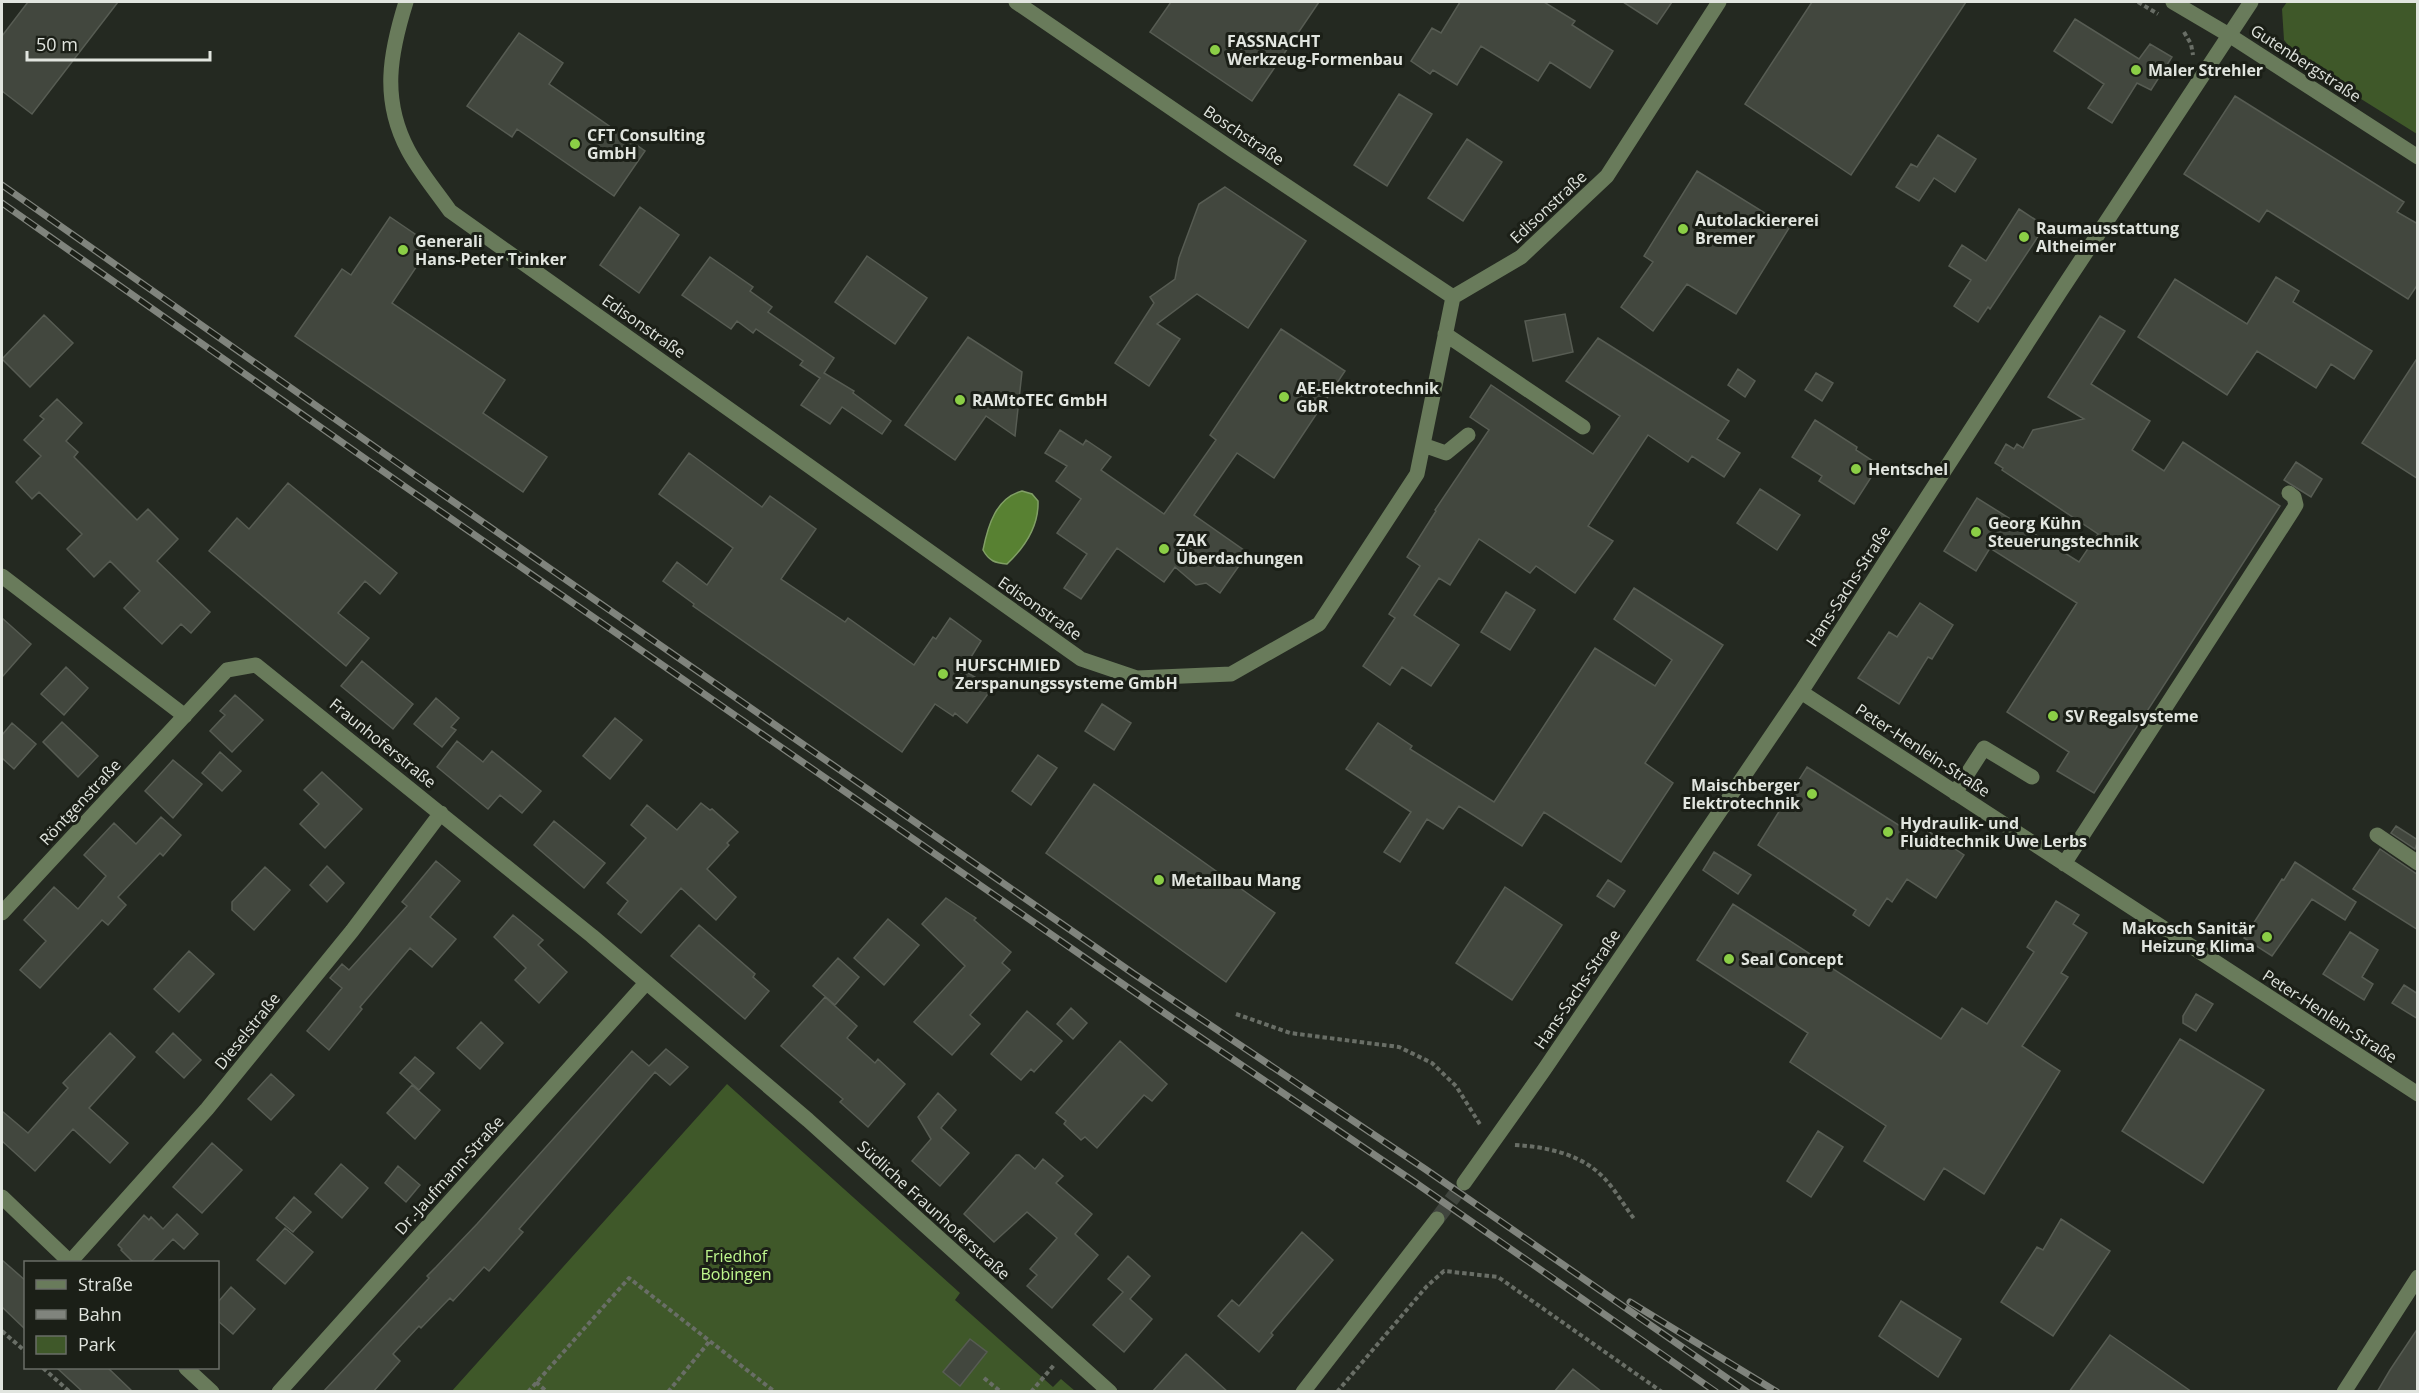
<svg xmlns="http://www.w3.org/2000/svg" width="2419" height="1393" viewBox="0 0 2419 1393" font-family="'Open Sans',sans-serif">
	<rect width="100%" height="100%" fill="#242921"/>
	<path fill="#3f5829" d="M2287,2h130v132l-115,-72 -18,-22 -2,-31z
		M727,1084l233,209 -5,7 98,87 8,-8 14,12 -624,1z"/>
	<path fill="#588132" stroke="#819f66" stroke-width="1.5" d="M1022,491l10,3 6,7c1,26 -13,46 -31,63 -12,-1 -18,-3 -24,-14 5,-25 13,-52 39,-59z"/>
	<path fill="#42473e" stroke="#575c53" stroke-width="1.5" d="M28,2h90l-86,112 -30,-23v-55z
		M1171,2h148l-67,99 -102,-69z
		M1460,2h84l31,19 -3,4 41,26 -23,37 -40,-26 -12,19 -57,-35 -24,39 -24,-15 -3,4 -19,-13 21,-33 9,5z
		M1623,2h49l-15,22z
		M1812,2h154l-115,173 -106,-71z
		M2075,19l64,40 11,-15 22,13 -21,33 -14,-7 -25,40 -24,-15 16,-24 -50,-33z
		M519,33l44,30 -14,21 96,67 -31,45 -97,-67 -5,8 -45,-31z
		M1399,94l33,20 -45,72 -33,-21z
		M2235,96l169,106 -7,10 21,12v60l-10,15 -141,-89 -8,12 -75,-48z
		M1938,135l38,24 -21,33 -21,-14 -15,23 -23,-14 15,-23 6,3z
		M1467,139l35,23 -39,59 -35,-23z
		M1697,171l92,57 -53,86 -49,-30 -34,47 -32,-24 32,-45 -9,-6z
		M1225,187l81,54 -58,87 -51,-34 -40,30 23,15 -31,47 -34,-23 39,-60 -4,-6 25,-18 4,-21 20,-54z
		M640,207l39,28 -40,58 -39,-28z
		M2019,209l26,17 -55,83 -2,-2 -10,15 -24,-16 17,-26 -22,-14 13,-21 24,16z
		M390,217l41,28 -39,58 113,77 -22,33 64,44 -24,35 -228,-156 47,-67 9,6z
		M867,256l60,42 -32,46 -60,-42z
		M710,257l43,30 -3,4 22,16 -4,5 66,46 -10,15 30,18 -1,2 38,28 -9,13 -40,-27 -12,17 -29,-19 19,-27 -20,-13 3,-4 -47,-32 -3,4 -16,-12 -6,8 -49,-34z
		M2276,277l23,14 -6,11 79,49 -18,28 -23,-15 -15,24 -59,-37 -30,44 -89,-58 37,-58 72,45z
		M1565,314l8,38 -40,9 -8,-40z
		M44,315l29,28 -43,44 -28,-28z
		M2100,316l25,15 -34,53 59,37 -18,29 32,21 19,-29 97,64 -186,287 -37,-22 12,-19 -62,-40 70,-109 -87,-55 -14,23 -32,-20 33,-53 102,64 19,-28 -96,-64 1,-2 -8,-5 11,-19 8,5 3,-5 6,4 10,-18 51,-11 -36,-22z
		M1281,329l64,42 -71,107 -37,-25 -43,62 54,38 -28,40 -14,-10 -10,2 -21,-18 -11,15 -47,-34 -36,51 -17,-11 23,-34 -30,-21 24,-34 -25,-18 11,-15 -22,-13 15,-23 23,15 3,-5 25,17 -10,13 63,44 52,-74 -6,-5z
		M968,337l54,35 -7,64 -29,-20 -31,44 -50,-35z
		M1598,338l131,83 -12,18 23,14 -16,24 -32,-21 -4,6 -40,-27 -60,91 25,15 -38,52 -39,-27 -6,7 -51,-34 -29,46 -11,-7 -25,37 45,30 -28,41 -29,-19 -12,18 -27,-19 32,-48 -6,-4 31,-48 -13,-9 29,-46 -1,-1 54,-80 -19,-13 21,-32 102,69 27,-38 -54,-35z
		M2418,357v122l-56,-36z
		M1738,369l17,12 -10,16 -17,-12z
		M1816,373l17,10 -11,18 -17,-11z
		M57,399l25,24 -16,18 12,11 -4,5 63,63 11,-11 30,30 -21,22 53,51 -19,21 -10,-9 -19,20 -38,-36 16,-17 -30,-30 -16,16 -27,-28 15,-15 -43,-42 -7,7 -16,-17 25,-26 -17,-16 20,-21 -4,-3z
		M1815,420l42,27 -1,3 23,15 -25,39 -35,-23 3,-5 -30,-19z
		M689,453l73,54 8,-11 46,33 -35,50 64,43 3,-4 66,47 19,-28 3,2 14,-21 31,23 -18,29 15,9 -2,3 14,9 -23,32 -12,-10 -2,3 -18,-12 -33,48 -209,-146 1,-2 -31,-23 14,-19 30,23 26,-37 -74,-54z
		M2296,462l26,17 -11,18 -27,-17z
		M288,483l109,90 -17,21 -15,-13 -27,32 31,25 -23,28 -137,-115 28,-33 12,11z
		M1760,489l40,26 -23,35 -40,-27z
		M1634,588l89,57 -78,118 28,20 -52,79 -77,-50 -22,34 -63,-40 -16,23 -16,-10 -27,43 -16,-10 27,-40 -65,-43 32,-46 34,23 -2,3 84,53 101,-154 60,38 17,-26 -58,-41z
		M1506,592l29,18 -25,40 -29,-18z
		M1920,603l33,22 -21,34 -4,-2 -29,47 -41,-26 31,-46 8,5z
		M2,618l29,26 -29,33z
		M362,661l51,43 -20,25 -52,-43z
		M66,667l22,21 -24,27 -23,-21z
		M235,695l28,25 -31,32 -22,-21 15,-16 -5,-4z
		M436,698l23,20 -8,9 5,3 -14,17 -28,-23z
		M1102,704l29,19 -17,27 -29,-19z
		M615,718l27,22 -32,39 -27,-23z
		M62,722l36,34 -20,21 -35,-35z
		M12,723l24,21 -22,25 -12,-11v-23z
		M457,741l26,21 9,-11 49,40 -19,22 -22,-18 -12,14 -51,-42z
		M220,752l21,19 -19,20 -20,-18z
		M1038,755l19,13 -26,37 -19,-14z
		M173,760l29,24 -29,34 -28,-27z
		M1807,767l115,73 6,-9 36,24 -28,43 -29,-19 -15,23 -5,-4 -18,28 -16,-11 3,-5 -98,-65z
		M322,772l40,37 -37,39 -25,-24 19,-20 -15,-14z
		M1094,784l181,129 -49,69 -180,-129z
		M701,803l9,7 2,-1 26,23 -11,11 2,2 -22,24 29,28 -20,23 -35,-32 -40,45 -23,-19 10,-13 -21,-18 39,-45 -15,-13 16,-20 30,25z
		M161,817l20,18 -18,21 -3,-3 -42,44 8,8 -18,20 -6,-5 -62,68 -20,-18 26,-29 -22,-21 30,-33 24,22 28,-33 -22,-21 30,-32 22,21z
		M554,821l51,42 -21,25 -50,-43z
		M2396,826l22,14 -3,9 -24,-16z
		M2380,849l38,26v55l-65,-41z
		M1714,852l37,23 -13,19 -35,-24z
		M436,861l24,20 -30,36 26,22 -24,28 -22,-19 -50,59 2,2 -33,41 -22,-19 35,-43 -12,-10 12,-14 7,6 58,-64 -5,-4z
		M2295,862l61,40 -11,18 -33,-21 -40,57 -28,-18 38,-59 2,1z
		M327,866l17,17 -17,19 -17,-17z
		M265,867l25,23 -36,40 -22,-20v-8z
		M1608,880l17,11 -11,16 -17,-11z
		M1505,887l57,38 -50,75 -56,-37z
		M946,898l30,20 -2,2 37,32 -9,11 8,7 -40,45 10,9 -28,31 -38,-33 51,-56 -43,-42z
		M2056,901l23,14 -6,9 14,9 -26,40 7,4 -46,69 38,25 -76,123 -40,-26 -20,32 -60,-39 22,-35 -96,-64 18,-29 -111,-73 36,-56 208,135 21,-31 25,16 47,-72 -7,-5z
		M513,915l30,25 -5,5 29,27 -28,31 -24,-23 11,-12 -32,-31z
		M888,919l31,26 -35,40 -30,-27z
		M699,925l56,49 -2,3 16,14 -24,28 -74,-63z
		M2350,932l28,18 -16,27 11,7 -9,16 -41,-26z
		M189,951l25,23 -35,38 -25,-23z
		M838,958l21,19 -24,28 -22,-19z
		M2404,985l14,9v25l-26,-16z
		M2196,994l17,10 -17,27 -13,-8v-7z
		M825,997l32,29 -10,12 28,25 3,-4 27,25 -37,43 -28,-25 3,-3 -62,-53z
		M1071,1008l16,15 -14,16 -16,-15z
		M1027,1011l35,30 -28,31 -3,-3 -10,11 -30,-26z
		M481,1022l22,21 -23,26 -23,-21z
		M110,1033l25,24 -46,51 39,35 -18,20 -37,-34 -38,42 -33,-30v-30l26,22 40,-45 -5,-5z
		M173,1033l28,27 -17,18 -28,-26z
		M2180,1039l84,51 -61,93 -81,-52z
		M1120,1041l47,43 -15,17 -8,-6 -47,53 -12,-11 -4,3 -17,-16 2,-3 -10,-8z
		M666,1049l22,18 -18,18 -15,-13 -136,157 4,3 -34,39 -5,-4 -31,34 -3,-3 -29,30 -2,-2 -26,28 7,7 -27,31h-50l106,-114 -2,-2 9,-9 41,-43 155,-173 17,15z
		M415,1057l19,16 -15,17 -19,-17z
		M271,1074l23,21 -23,25 -23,-21z
		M412,1085l28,25 -25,29 -28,-26z
		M938,1093l18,17 -15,18 28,25 -29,33 -28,-25 19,-22 -13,-22z
		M1818,1131l25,16 -32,50 -24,-16z
		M212,1143l30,27 -40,43 -29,-26z
		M1016,1155h3l16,14 8,-10 20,17 -7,7 36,31 -17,20 23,21 -46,53 -25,-22 10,-11 -7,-6 27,-31 -30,-26 -33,30 -30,-28z
		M341,1164l27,24 -26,30 -27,-24z
		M398,1166l22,19 -14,17 -21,-19z
		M294,1197l17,15 -18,20 -17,-14z
		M177,1214l21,20 -14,15 -11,-10 -23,24h-16l-13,-13 1,-1 -4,-4 26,-30 5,5 2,-3 12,12z
		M2061,1219l49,32 -57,85 -52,-34 36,-55 6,3z
		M285,1228l28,24 -28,32 -28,-24z
		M1302,1232l31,28 -62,73 2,2 -14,17 -41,-36 14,-16 7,6z
		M1128,1256l22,20 -20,23 22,20 -28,33 -31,-27 30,-33 -15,-13z
		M2,1260l24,21v49l-24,-23z
		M231,1287l24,22 -22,25 -15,-13v-19z
		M1901,1301l60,38 -23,38 -59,-41z
		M2418,1328v64h-41l13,-22z
		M2110,1335l82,57h-123z
		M970,1339l17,13 -27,34 -17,-14z
		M1186,1354l42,38h-76z
		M57,1368h51l25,24h-50z
		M1573,1369l29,23h-48z"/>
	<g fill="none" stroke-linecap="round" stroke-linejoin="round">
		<path stroke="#40453e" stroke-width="15" stroke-dasharray="15 8" stroke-linecap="butt" d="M1437,1219l27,-36"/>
		<path stroke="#696e66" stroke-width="4" stroke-dasharray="4.5 3" stroke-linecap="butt" d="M2138,2l20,12
			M2184,32l7,12 2,11
			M2229,72l15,-1 9,6
			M1236,1014l54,19 109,14 33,16 24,23 25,40
			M1515,1145c32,2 67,9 90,34 11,12 20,28 30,41
			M2,1331l24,21
			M43,1368l27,24
			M984,1378l17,14
			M536,1382l11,10
			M528,1392l101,-114 146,114
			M668,1392l41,-50
			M1031,1392l23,-27
			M1337,1392l90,-106 17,-15 54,6 164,115"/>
		<path stroke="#697b5b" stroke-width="15" d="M406,2c-16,51 -25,97 2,148 11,21 28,41 42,61l631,448 56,19 94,-4 88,-50 98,-150 36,-177 68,-40 86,-81 112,-174
			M1016,2l218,149 219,146
			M2173,2l56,33 189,122
			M1445,334l138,93
			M1423,445l23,8 22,-18
			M2,576l183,140
			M1801,692l617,402
			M1955,793l29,-45 48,29
			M2377,835l41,28
			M2064,864l229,-354 3,-5 -2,-8 -5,-4
			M2,913l225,-243 29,-5 336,271 216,184 302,272
			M1464,1183l80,-113 257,-378 259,-400 191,-290
			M2,1197l68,65 137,-153 145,-178 89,-118
			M186,1368l26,24
			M279,1392l367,-409
			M1303,1392l134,-173
			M2344,1392l74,-115"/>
		<defs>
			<path id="rail" d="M2,185l410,288 722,501 291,195 322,223
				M2,203l402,283 762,528 247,167 303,211
				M1630,1302l147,90"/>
		</defs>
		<use href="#rail" stroke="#80847d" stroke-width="7"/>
		<use href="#rail" stroke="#1b1f17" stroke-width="4.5" stroke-dasharray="14" stroke-linecap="butt"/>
	</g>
	<g fill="#8bce46" stroke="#1b1f17" stroke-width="2">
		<circle cx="1215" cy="50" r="6"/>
		<circle cx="2136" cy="70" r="6"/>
		<circle cx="575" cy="144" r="6"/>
		<circle cx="1683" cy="229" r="6"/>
		<circle cx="2024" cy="237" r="6"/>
		<circle cx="403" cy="250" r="6"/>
		<circle cx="1284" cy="397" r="6"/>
		<circle cx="960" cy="400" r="6"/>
		<circle cx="1856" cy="469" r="6"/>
		<circle cx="1976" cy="532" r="6"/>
		<circle cx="1164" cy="549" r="6"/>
		<circle cx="943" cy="674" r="6"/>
		<circle cx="2053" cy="716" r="6"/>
		<circle cx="1812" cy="794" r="6"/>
		<circle cx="1888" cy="832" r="6"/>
		<circle cx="1159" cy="880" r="6"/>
		<circle cx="2267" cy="937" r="6"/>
		<circle cx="1729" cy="959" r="6"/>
	</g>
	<g text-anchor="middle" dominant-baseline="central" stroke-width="6" stroke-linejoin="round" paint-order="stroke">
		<g font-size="16" font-weight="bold" fill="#e1e5df" stroke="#1b1f17" text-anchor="start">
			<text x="1227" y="41">FASSNACHT<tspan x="1227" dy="18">Werkzeug-Formenbau</tspan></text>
			<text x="2148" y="70">Maler Strehler</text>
			<text x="587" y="135">CFT Consulting<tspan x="587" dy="18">GmbH</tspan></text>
			<text x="1695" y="220">Autolackiererei<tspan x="1695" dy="18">Bremer</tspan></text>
			<text x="2036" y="228">Raumausstattung<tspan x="2036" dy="18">Altheimer</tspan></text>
			<text x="415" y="241">Generali<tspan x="415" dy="18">Hans-Peter Trinker</tspan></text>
			<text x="1296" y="388">AE-Elektrotechnik<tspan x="1296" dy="18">GbR</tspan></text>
			<text x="972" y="400">RAMtoTEC GmbH</text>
			<text x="1868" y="469">Hentschel</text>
			<text x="1988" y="523">Georg Kühn<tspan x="1988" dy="18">Steuerungstechnik</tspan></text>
			<text x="1176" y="540">ZAK<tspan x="1176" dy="18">Überdachungen</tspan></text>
			<text x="955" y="665">HUFSCHMIED<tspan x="955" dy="18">Zerspanungssysteme GmbH</tspan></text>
			<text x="2065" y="716">SV Regalsysteme</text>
			<text x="1800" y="785" text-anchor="end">Maischberger<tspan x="1800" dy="18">Elektrotechnik</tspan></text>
			<text x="1900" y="823">Hydraulik- und<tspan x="1900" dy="18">Fluidtechnik Uwe Lerbs</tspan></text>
			<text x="1171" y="880">Metallbau Mang</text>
			<text x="2255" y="928" text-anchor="end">Makosch Sanitär<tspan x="2255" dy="18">Heizung Klima</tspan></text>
			<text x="1741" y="959">Seal Concept</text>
		</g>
		<g font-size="16" fill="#e1e5df" stroke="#1b1f17">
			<text transform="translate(2306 63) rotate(33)">Gutenbergstraße</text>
			<text transform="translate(1244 135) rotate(34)">Boschstraße</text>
			<text transform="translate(1548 207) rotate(-43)">Edisonstraße</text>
			<text transform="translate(644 326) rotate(35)">Edisonstraße</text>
			<text transform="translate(1848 586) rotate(-57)">Hans-Sachs-Straße</text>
			<text transform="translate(1040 608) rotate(35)">Edisonstraße</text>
			<text transform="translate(383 743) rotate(39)">Fraunhoferstraße</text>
			<text transform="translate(1923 750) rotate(33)">Peter-Henlein-Straße</text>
			<text transform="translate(80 802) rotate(-47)">Röntgenstraße</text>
			<text transform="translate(1577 989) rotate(-56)">Hans-Sachs-Straße</text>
			<text transform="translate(2330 1016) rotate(33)">Peter-Henlein-Straße</text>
			<text transform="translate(247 1031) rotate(-51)">Dieselstraße</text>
			<text transform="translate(449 1175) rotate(-48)">Dr.-Jaufmann-Straße</text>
			<text transform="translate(934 1210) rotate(42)">Südliche Fraunhoferstraße</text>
		</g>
		<g font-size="16" fill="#bff88e" stroke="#1b1f17">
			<text x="736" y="1256">Friedhof<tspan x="736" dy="18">Bobingen</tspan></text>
		</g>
	</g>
	<rect width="2419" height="1393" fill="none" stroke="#e1e5df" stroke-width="6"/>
	<rect x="24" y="1261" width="195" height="108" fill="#1b1f17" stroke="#6a6e67" stroke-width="1.5"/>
	<rect x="36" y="1280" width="30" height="9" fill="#697b5b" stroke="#6a6e67" stroke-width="1.5"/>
	<text x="78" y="1291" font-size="18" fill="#e1e5df">Straße</text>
	<rect x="36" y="1310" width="30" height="9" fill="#80847d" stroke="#6a6e67" stroke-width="1.5"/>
	<text x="78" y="1321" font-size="18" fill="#e1e5df">Bahn</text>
	<rect x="36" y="1336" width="30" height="18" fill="#3f5829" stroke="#6a6e67" stroke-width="1.5"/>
	<text x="78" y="1351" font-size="18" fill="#e1e5df">Park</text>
	<path d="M27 51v9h183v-9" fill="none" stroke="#e1e5df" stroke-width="3"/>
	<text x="36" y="51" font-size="18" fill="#e1e5df" stroke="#1b1f17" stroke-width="4.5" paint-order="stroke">50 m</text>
</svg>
